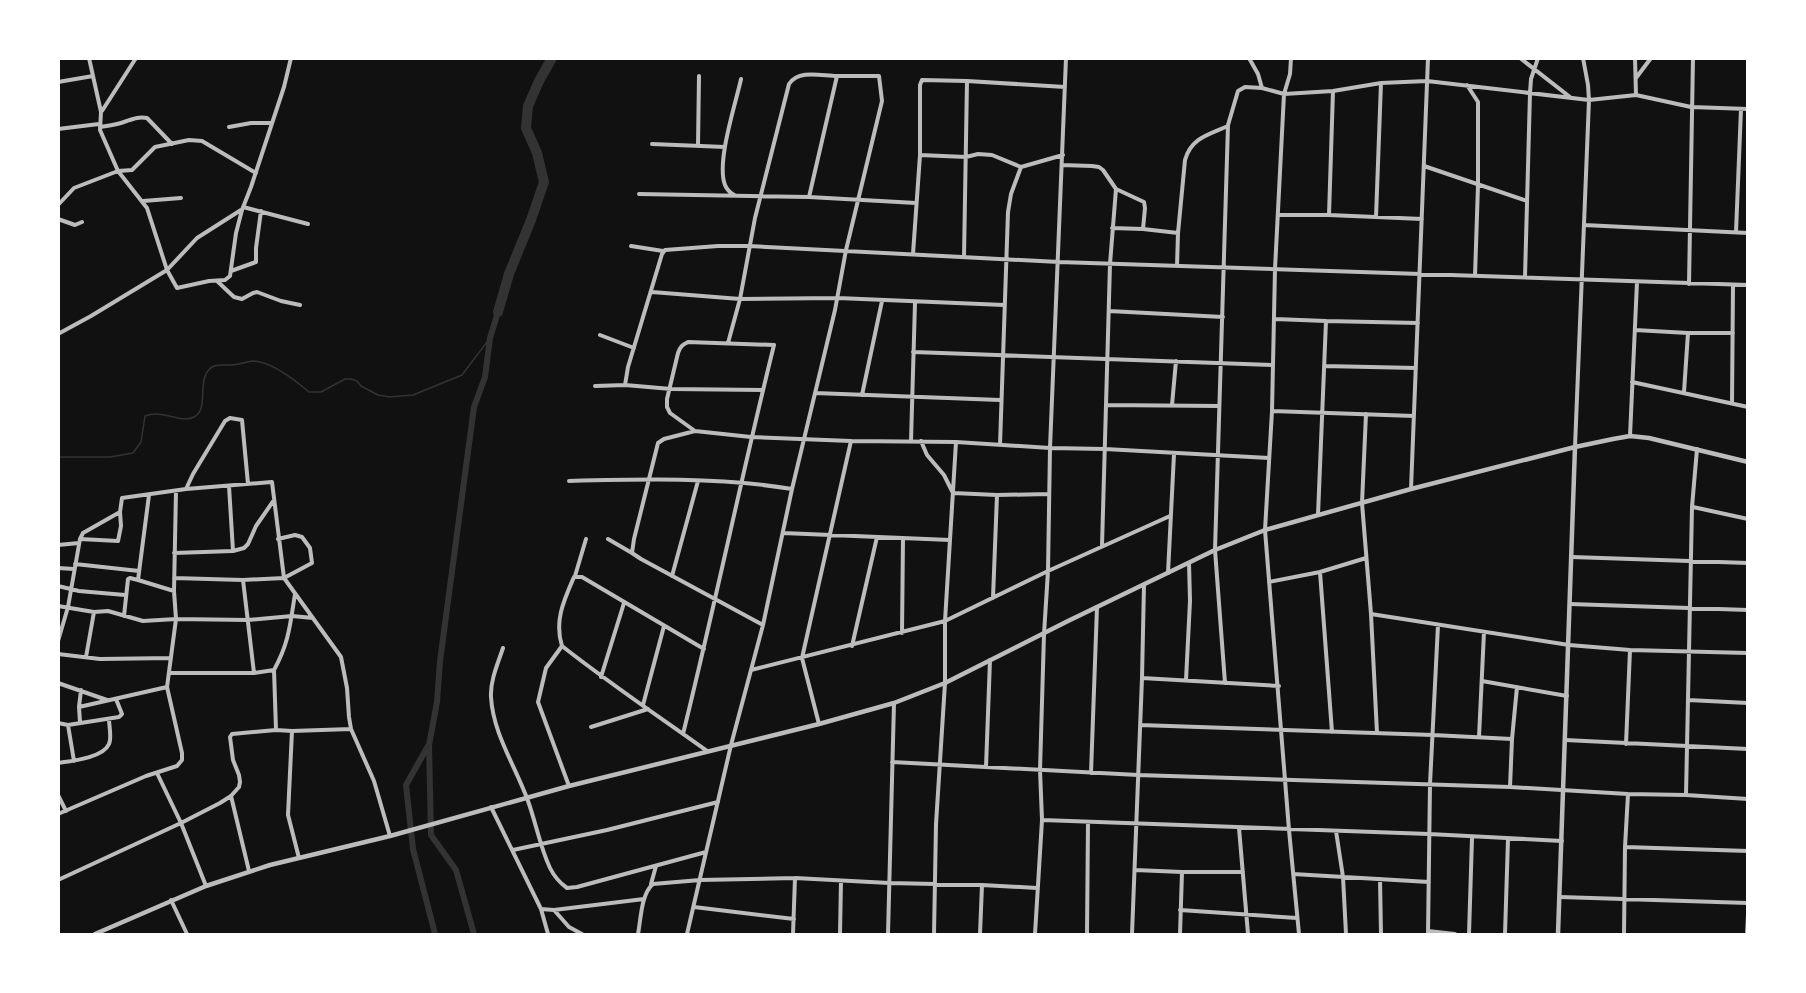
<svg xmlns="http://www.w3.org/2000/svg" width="1806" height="993" viewBox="0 0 1806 993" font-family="Overpass,sans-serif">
	<rect width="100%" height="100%" fill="#111"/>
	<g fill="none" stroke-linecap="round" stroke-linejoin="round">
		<path stroke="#333" stroke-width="1.5" d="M58,457h52l23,-4 8,-11 4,-26c18,-7 36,8 49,1 14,-7 5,-31 12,-43 6,-11 14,-9 24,-9 7,0 15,-3 23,-4 17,0 43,20 56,31h12l24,-13h6l6,2 4,5 17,9 12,2 23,-2 49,-20 28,-37"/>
		<path stroke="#333" stroke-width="6" d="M428,746l-22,39 7,64 22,85
			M474,934l-18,-64 -25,-35 -2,-90 8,-43 3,-41 34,-254 11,-30 5,-39 8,-26"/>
		<path stroke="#333" stroke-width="10" d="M498,312l11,-38 22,-54 13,-38 -7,-29 -11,-25 2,-22 11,-25 13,-23"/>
		<path stroke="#bcbcbc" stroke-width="4" d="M89,58l12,54 -1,18 18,41 29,37 20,62 10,18 32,-7 16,-1 5,-4 6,-43 6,-23 9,-23 33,-100 7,-29
			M1249,58l9,16 4,14 22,6 -9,175 -3,142 -7,119 24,300 10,104
			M1291,58l-1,16 -6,20 49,-3 48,-8 46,-2 162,19 47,-5 55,12 57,2
			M1520,58l50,39
			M1635,58l1,37
			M1636,78l15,-20
			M58,82l35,-6
			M1467,85l11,17v83l-3,91
			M102,111l34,-53
			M100,127c7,-1 14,-2 21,-4 10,-3 16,-7 26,-5l25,26
			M229,127l22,-4h21
			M58,129l41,-5
			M652,144l73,3
			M698,146l1,-70
			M920,155l46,2 12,-3 14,1 29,12 42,-12
			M1062,165l30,1 7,1 4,3 13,19 -6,75 -8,282
			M1424,166l103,35
			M1116,189l28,13 1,6 -2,21
			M639,194l170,3 107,6
			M734,195c-5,-3 -7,-5 -9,-10 -9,-23 11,-82 16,-106
			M143,201l38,-3
			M58,205l16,-17 44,-17 14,-1 23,-23 34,-7 13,1 54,32
			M243,207l65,17
			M1279,215h50l93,4
			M1329,215l4,-124
			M1376,217l5,-134
			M58,219l17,6 7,-3
			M1584,225l164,8
			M1112,228l31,1 35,4
			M1736,232l5,-123
			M631,246l32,5
			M913,254l7,-99v-70l2,-5 45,1 98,6
			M964,257l3,-176
			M1177,266l1,-33 7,-73c6,-22 23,-25 43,-34
			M231,271l25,-9v-14l5,-37
			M1525,277l5,-184 1,-14 7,-21
			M217,281l17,16 8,2 11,-6 4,-1 24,9 19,4
			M1689,284l4,-226
			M652,292l88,7 98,-1 166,7
			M1109,311l114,6
			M1275,319l51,2 92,2
			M1635,330l53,3h45
			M58,334l33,-18 76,-46 30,-32 44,-28
			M600,335l34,13
			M728,343l12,-44 15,-81 34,-134c10,-15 33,-8 48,-8
			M913,352l360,13
			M1324,366l92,2
			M1632,382l116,25
			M625,385l3,-18 34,-113 3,-4 53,-4h31l310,16 689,23
			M595,386l30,-1 46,4 92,1
			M1684,392l4,-59
			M815,393l185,7
			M862,395l20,-94
			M1732,403l1,-118
			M1106,405l113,1
			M1172,405l4,-44
			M1272,411l142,5
			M1366,414l-4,89 9,111 6,119
			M695,431l-31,8 -6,4 -24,96 -2,14 9,6 122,66
			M1630,436l7,-154
			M911,441l4,-138
			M921,441l6,14 17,20 9,18 44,2 52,-1
			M1000,445l8,-233 3,-18 10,-27
			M1575,447l14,-347 -1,-15 -5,-27
			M569,481c73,-2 150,-4 223,8
			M229,486l4,65
			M186,489l7,-15 32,-53 5,-3 12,2 6,64
			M1411,489l17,-431
			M149,495l-11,85 36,11
			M1693,507l55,12
			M1318,515l8,-194
			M783,533l167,7
			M80,539l38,2 3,-15 -1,-14
			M608,539l24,14
			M58,545l21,-2
			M174,553l59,-2 11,-3 4,-4 8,-18 18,-26
			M1572,557l176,6
			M75,564l64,7
			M58,568l16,1
			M1320,572l12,160
			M1168,573l6,-119
			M575,576l11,-37
			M672,576l26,-95
			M174,578l69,2 41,-2 28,-15 -2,-15 -8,-11 -7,-2 -17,4
			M243,580l11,93
			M1269,582l51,-10 46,-14
			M58,586l21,5 46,4
			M993,598l4,-103
			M1570,604l178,6
			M58,606l36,6 14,-1 35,10 33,-2 72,1 44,-4 21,2
			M1371,614l198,31 61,5 118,3
			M124,616l4,-37 2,-1 8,2
			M902,633l1,-95
			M58,641l10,-34 12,-68 3,-6 37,-21 2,-14 64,-9 86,-7 12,96 57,79 6,31 2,29 2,12 23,52 16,55
			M562,646l-16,22 -8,34 31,84
			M852,646l25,-109
			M503,648c-5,15 -13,33 -12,49 2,37 25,70 37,104 8,22 12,46 22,67 4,8 10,15 17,20l10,-1 129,-35
			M704,649l-122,-72h-8c-10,23 -20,44 -12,69 47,37 96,70 145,105
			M58,654l42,5 71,-1
			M86,657l8,-45
			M274,670c15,-27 16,-45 21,-76
			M751,670l194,-49 103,-50 122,-55
			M169,673h85l20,-3 2,60
			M601,677l23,-74
			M1142,678l137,8
			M1186,680l4,-79 -1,-38
			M1482,681l85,15
			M58,683l49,17
			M1225,683l-10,-133 13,-425 10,-34 7,-4 17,1
			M1688,700l60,3
			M643,705l21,-79
			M79,707l88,-20
			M80,722l-1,-15 2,-17
			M58,723l10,2 51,-8 3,-3 -6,-15
			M819,724l-17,-66 49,-217
			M68,725l6,36
			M1140,725l293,10 79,4
			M591,727l57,-18
			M292,731l59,-2
			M683,734c32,-129 59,-260 91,-389l-86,-3c-6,3 -8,5 -10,11l-11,46v8l3,6 25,18 56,6 100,4 105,1 94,6 55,1 164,9
			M1479,737l5,-105
			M1565,740l183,9
			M1626,744l4,-94
			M892,762l246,13 372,12 118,7 58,1 62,4
			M58,763c13,-2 45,-5 51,-19 3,-6 0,-18 0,-25
			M986,767l4,-107
			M157,773l24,50 25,63
			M1091,773l6,-166
			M1510,787l2,-48 5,-52
			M58,795l8,16
			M1686,795l6,-288 5,-58
			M231,796l18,75
			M491,807l50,102 13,1 15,17 13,7
			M58,814l88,-38 31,-10 5,-6v-7l-15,-66 9,-68 -2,-28 2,-100
			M1042,820l387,14 133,7
			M1239,828l9,106
			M1336,831l7,46 3,57
			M1625,847l123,4
			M513,850l94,-20 111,-28
			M1135,870l47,2h61
			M1293,874l136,8
			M1380,879l1,55
			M58,880l123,-57 39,-20 11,-7 8,-9 1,-5 -1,-7 -6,-15 -3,-23 2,-3 44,-4 16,1 -4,84 11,43
			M651,884l5,-18
			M1560,897l188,6
			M171,900l16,34
			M694,907l100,12
			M541,909l7,25
			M554,910l90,-11
			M1180,910l117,8
			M1428,931l27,3
			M638,934c3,-15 3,-40 15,-50l47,-4 95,-2 94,5 93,2 55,3
			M687,934l44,-189 32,-120 29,-136 43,-179 11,-60 36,-149 -3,-25h-42l-28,121
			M793,934l2,-56
			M840,934l1,-53
			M888,934l6,-231
			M934,934l2,-110 9,-141v-62l11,-179
			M980,934l2,-49
			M1035,934l7,-114 -2,-50 4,-136 4,-63 2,-123 16,-390
			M1087,934l1,-112
			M1132,934l10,-256 2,-93
			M1180,934l2,-62
			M1428,934l2,-150 8,-159
			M1469,934l3,-96
			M1505,934l3,-95
			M1624,934l1,-87 3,-53
			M1747,934l1,-19"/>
		<path stroke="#bcbcbc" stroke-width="4.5" d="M95,934l111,-48 64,-21 120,-29 179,-50 250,-62 75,-21 51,-20 123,-62 147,-71 50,-20 146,-41 164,-42 38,-8 17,-3 19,2 99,24
			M1558,934l17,-487"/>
	</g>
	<rect width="1806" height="993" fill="none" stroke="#ffffff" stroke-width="120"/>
</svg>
